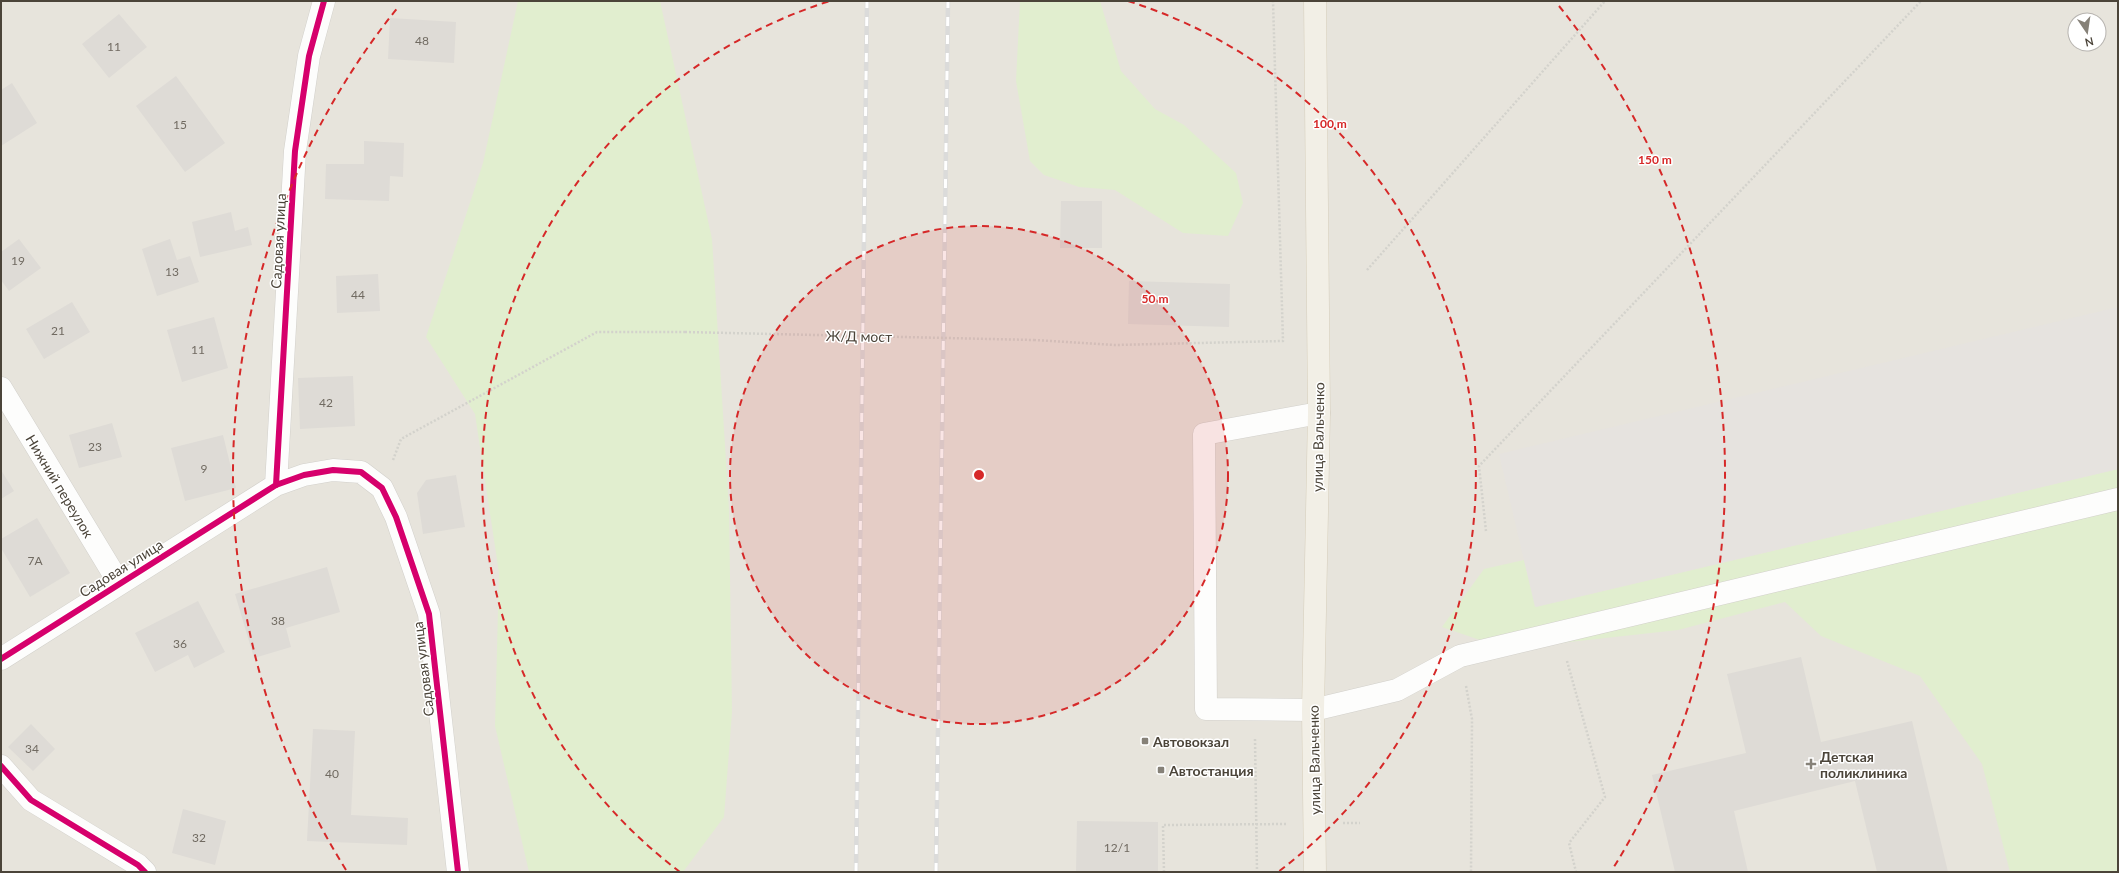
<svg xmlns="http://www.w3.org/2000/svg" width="2119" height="873" viewBox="0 0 2119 873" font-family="Lato,sans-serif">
	<rect width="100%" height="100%" fill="#f4f2ee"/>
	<path fill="#e7e4dc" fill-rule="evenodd" d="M1,1h2117v871h-2117zM2075,20h24v24h-24z"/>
	<path fill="#e1eecf" d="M518,1h142l52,238 17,270 3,203 -8,105 -41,55h-154l-34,-146 4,-153 -24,-159 -49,-77 57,-174z
		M1020,1h80l21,70 34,38 29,16 52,48 7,30 -15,33 -45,-3 -68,-43 -36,-3 -35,-12 -14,-14 -14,-80z
		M2118,469v403h-108l-28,-108 -62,-88 -99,-40 -36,-34 -107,28 -172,19 -64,-22 42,-58 40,-9 12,47z"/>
	<path fill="#e6e3df" d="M2118,307v162l-583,138 -36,-153z"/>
	<path fill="#dedbd6" d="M119,14l28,33 -38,31 -27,-34z
		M390,18l66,4 -2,41 -66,-4z
		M176,76l49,67 -40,29 -49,-66z
		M12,83l25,40 -36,23v-56z
		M364,141l40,2 -1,34 -13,-1 -1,25 -64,-2 1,-35h38z
		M1061,201h41v47h-42z
		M231,212l4,19 13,-4 4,18 -52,12 -8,-35z
		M19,239l22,29 -32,23 -8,-11v-28z
		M170,239l7,21 13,-4 9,26 -42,14 -15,-47z
		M378,274l2,37 -43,2 -1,-37z
		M1129,281l101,3 -1,43 -101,-3z
		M72,302l18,30 -46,27 -18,-30z
		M214,317l14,51 -46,14 -15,-52z
		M353,376l2,50 -55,3 -2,-51z
		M112,423l10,34 -43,11 -10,-33z
		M223,435l13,53 -51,13 -14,-53z
		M1,470l13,21 -13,8z
		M456,475l9,52 -42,7 -6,-41 9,-13z
		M37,518l33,55 -40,24 -29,-49v-9z
		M327,567l13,45 -54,16 5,19 -37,11 -19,-64z
		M198,601l27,51 -31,16 -6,-13 -33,17 -20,-39z
		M1801,657l20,85 91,-21 36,151h-71l-22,-91 -121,30 14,61h-73l-23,-97 94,-22 -19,-79z
		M31,724l24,25 -22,22 -25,-24z
		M313,729l42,2 -4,84 57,3 -1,27 -100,-4z
		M183,809l43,12 -11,44 -43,-12z
		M1077,821l81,1v50h-82z"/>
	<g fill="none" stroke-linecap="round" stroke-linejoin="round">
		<defs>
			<path id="minor" d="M1,388l118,195
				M1319,413l-115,21 2,275 107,1 84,-20 63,-34 658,-157
				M276,485l19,-334 14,-95 15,-55
				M1,659l275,-174 28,-10 29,-5 28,2 21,16 14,29 33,97 29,258
				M1,766l30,34 107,65 7,7"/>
			<path id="major" d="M1315,1l4,412 -6,297 2,162"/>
		</defs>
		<use href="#minor" stroke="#d2d0cb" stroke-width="23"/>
		<use href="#major" stroke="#d6cebb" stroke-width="23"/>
		<path stroke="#d3d2cc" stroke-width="2.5" stroke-dasharray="2 2" stroke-linecap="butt" d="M1367,270l238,-269
			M1034,340l81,5 168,-4 -10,-340
			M393,460l8,-21 196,-107h88
			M1486,531l-7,-65 442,-465
			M1567,661l38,136 -36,46 7,29
			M1466,686l6,33 -1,153
			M1255,739l2,133
			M1343,823h17
			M1164,872l-1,-47 123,-1"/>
		<use href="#minor" stroke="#fdfdfc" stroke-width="22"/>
		<use href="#major" stroke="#f2efe6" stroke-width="22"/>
		<defs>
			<path id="rail" d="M856,872l11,-871
				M936,872l12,-871"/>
		</defs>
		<use href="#rail" stroke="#dbdbda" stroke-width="4.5"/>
		<use href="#rail" stroke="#fff" stroke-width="3" stroke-dasharray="9" stroke-linecap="butt"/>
		<path stroke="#d3d2cc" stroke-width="2.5" stroke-dasharray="2 2" stroke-linecap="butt" d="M685,332l349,8"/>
		<defs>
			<path id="cycleway" d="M276,485l19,-334 14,-95 15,-55
				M1,659l275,-174 28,-10 29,-5 28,2 21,16 14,29 33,97 29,258
				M1,766l30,34 107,65 7,7"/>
		</defs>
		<use href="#cycleway" stroke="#fff" stroke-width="8"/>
		<use href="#cycleway" stroke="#d6006c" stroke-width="6"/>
	</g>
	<circle cx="979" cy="475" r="249" fill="#d62828" fill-opacity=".12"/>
	<g fill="none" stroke="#d62828" stroke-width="2" stroke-dasharray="7 5">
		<circle cx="979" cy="475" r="249"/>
		<path d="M680 872A497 497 0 0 1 830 1M1128 1A497 497 0 0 1 1278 872"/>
		<path d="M346 870A746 746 0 0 1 399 6M1559 6A746 746 0 0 1 1612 870"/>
	</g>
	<g fill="#868178" stroke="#fff" stroke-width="1.5">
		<rect x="1141" y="737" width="8" height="8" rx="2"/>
		<path d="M1809 758h4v4h4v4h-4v4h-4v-4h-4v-4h4z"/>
		<rect x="1157" y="766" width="8" height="8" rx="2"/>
	</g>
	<g text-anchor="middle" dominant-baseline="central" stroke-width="3" stroke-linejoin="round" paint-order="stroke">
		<g font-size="12" fill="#706a61">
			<text x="422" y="40">48</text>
			<text x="114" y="46">11</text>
			<text x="180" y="124">15</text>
			<text x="18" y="260">19</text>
			<text x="172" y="271">13</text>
			<text x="358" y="294">44</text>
			<text x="58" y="330">21</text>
			<text x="198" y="349">11</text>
			<text x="326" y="402">42</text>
			<text x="95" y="446">23</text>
			<text x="204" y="468">9</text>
			<text x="35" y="560">7А</text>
			<text x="278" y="620">38</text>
			<text x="180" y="643">36</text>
			<text x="32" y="748">34</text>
			<text x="332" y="773">40</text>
			<text x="199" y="837">32</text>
			<text x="1117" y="847">12/1</text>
		</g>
		<g font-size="14" fill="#4b4439" stroke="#fff">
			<text transform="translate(278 241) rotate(-87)">Садовая улица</text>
			<text transform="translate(859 336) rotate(1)">Ж/Д мост</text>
			<text transform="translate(1318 437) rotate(-89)">улица Вальченко</text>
			<text transform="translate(60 486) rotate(59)">Нижний переулок</text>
			<text transform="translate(121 568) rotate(-32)">Садовая улица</text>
			<text transform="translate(423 669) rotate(-97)">Садовая улица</text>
			<text transform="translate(1314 760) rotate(-91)">улица Вальченко</text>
		</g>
		<g font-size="14" font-weight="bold" fill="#4b4439" stroke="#fff" text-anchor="start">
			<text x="1153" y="741">Автовокзал</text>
			<text x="1820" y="756">Детская<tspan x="1820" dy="16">поликлиника</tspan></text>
			<text x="1169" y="770">Автостанция</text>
		</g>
	</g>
	<circle cx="979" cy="475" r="6" fill="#d62828" stroke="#fff" stroke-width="2"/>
	<g font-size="12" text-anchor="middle" font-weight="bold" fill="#d62828" stroke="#fff" stroke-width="3" stroke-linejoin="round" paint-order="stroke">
		<text x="1330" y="128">100 m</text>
		<text x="1655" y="164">150 m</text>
		<text x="1155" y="303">50 m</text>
	</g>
	<rect width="2119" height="873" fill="none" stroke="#4b4439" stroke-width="4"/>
	<g transform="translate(2087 32) rotate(167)"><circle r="19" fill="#ffffff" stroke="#b7b4b0"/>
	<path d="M0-3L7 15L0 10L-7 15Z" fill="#868178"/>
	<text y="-6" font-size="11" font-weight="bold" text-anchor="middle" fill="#4b4439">N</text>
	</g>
</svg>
